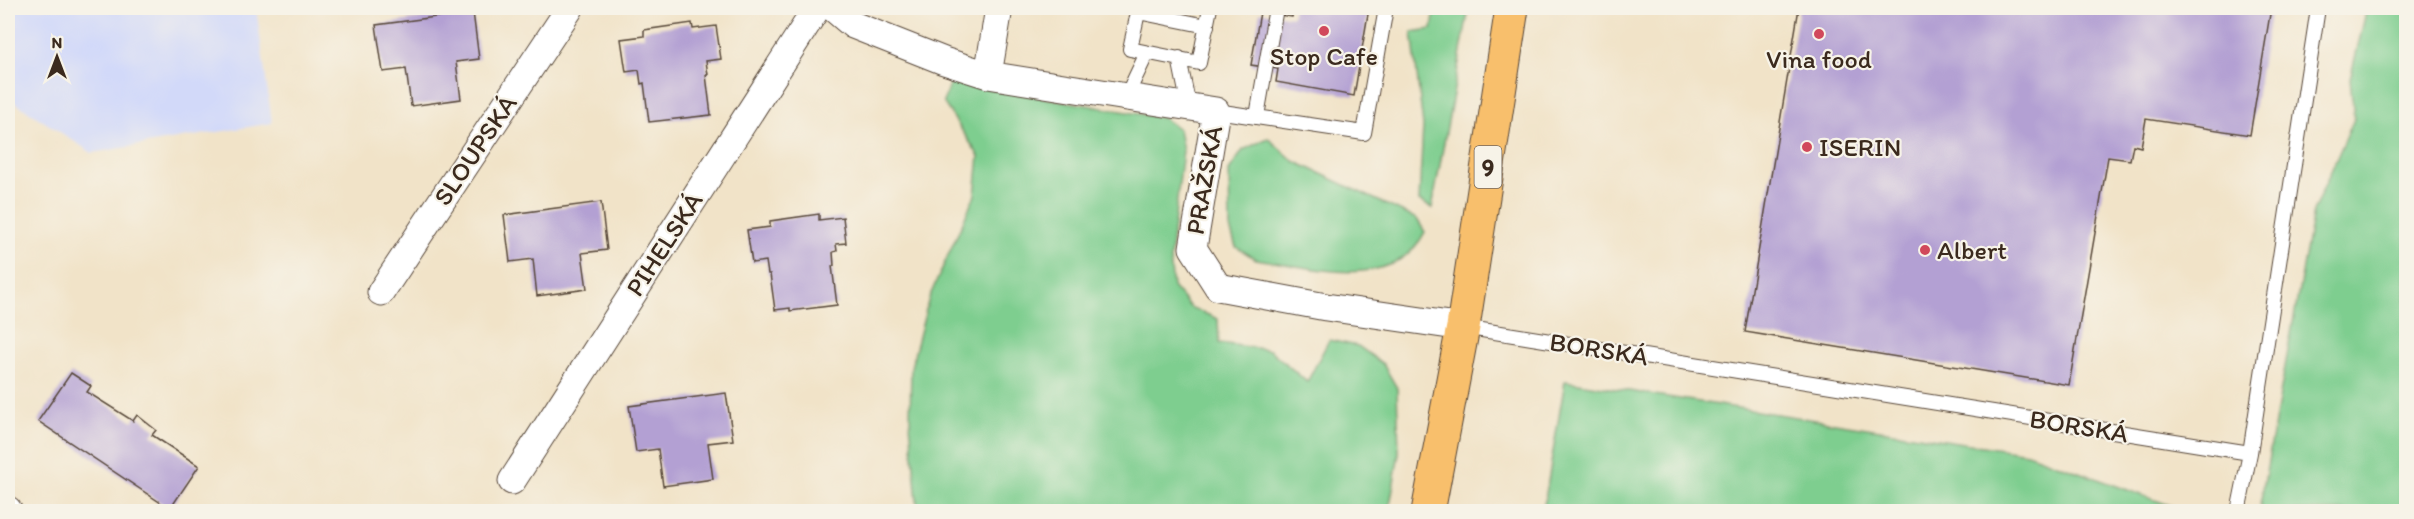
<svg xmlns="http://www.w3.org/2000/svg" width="2414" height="519" viewBox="0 0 2414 519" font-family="Itim,sans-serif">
	<rect width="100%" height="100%" fill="#f7f3e8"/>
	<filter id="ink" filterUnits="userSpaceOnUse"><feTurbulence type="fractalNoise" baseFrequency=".0167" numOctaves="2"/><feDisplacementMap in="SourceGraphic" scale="12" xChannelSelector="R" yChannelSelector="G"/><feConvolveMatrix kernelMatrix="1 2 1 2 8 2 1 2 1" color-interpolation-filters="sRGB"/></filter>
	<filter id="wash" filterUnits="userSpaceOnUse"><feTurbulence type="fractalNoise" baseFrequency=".008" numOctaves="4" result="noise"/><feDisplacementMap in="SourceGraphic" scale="24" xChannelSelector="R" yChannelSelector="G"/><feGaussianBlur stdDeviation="1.35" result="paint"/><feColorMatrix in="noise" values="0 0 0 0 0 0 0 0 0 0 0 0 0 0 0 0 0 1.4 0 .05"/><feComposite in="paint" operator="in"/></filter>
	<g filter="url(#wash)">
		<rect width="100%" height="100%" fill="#f1e3c8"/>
		<path fill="#d2d9f9" d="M8,8h248l16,115 -180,30 -84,-55z"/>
		<path fill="#7ece8f" stroke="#5c7c56" stroke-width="1.5" d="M1409,8h60l-37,200 -13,-7 4,-75 -11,-94 20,-3 3,-19h-26z
			M2367,8h39v503h-147l54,-299 41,-93 -4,-40z
			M951,82l212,36 16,11 4,22 -13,107 3,29 17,20 28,12 1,24 51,7 37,32 22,-42 29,6 25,18 14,24 2,65 -10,58 -471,1 -8,-89 1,-56 18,-69 46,-103 4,-39 -36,-54z
			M1268,138l26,23 123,58 8,13c-32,62 -114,35 -169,27l-20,-12 -6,-19 -1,-57 14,-21z
			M1565,381l462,72 158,58h-642z"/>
		<g id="blocks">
			<path fill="#b3a0d3" d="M1294,8h75l-15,88 -78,-14 2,-13 -27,-4 9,-53 32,5z
				M1799,8h472l-21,127 -104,-16 -5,28 -8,-2 -3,15 -22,-3 -39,228 -324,-53z
				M473,12l6,47 -23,3 5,37 -50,7 -5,-37 -23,3 -7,-47z
				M692,23l1,6 23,-3 5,33 -15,2 2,14h-2l5,40 -62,7 -5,-39 -3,1 -2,-14 -13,2 -5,-33 23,-3v-6z
				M601,202l6,48 -25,3 5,36 -50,7 -4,-37 -23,3 -6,-47z
				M819,214v6l24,-3 3,26 -10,1 1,7 -4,1 1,14h-2l5,39 -47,6v-3l-15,2 -5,-36h-2l-2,-13 -14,2 -5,-33 23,-3v-6z
				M71,373l20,13 -4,6 46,29 4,-6 19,15 -4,5 47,31 -29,43 -132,-88z
				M726,393l7,47 -25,3 5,36 -50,7 -5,-37 -22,3 -7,-46z"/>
		</g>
	</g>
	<g filter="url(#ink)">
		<use href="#blocks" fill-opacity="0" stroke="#564638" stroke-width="1.5"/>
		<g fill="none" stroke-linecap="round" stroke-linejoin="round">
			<defs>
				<path id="service" d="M1139,8l-9,41 69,14 11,-55
					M1138,12l69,14
					M1179,58l10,49
					M1126,97l21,-44
					M1216,111l148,22 22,-125h-4
					M1257,116l19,-108
					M1463,327l787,126
					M2238,512l12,-59 68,-445"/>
				<path id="minor" d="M833,8l20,17 91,36 44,14 228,36 -23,137 25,39 108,20 137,20
					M988,75l11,-67
					M381,292l189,-284
					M512,481l305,-473
					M8,510l1,2"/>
				<path id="primary" d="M1428,512l35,-185 49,-319"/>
			</defs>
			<use href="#service" stroke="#564638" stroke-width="16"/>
			<use href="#minor" stroke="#564638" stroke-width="29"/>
			<use href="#primary" stroke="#564638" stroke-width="35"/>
			<use href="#service" stroke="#fff" stroke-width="14"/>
			<use href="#minor" stroke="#fff" stroke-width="27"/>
			<use href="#primary" stroke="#f8bf6c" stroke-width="33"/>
		</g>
	</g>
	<g fill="#d1495b" stroke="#f7f3e8" stroke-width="2">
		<circle cx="1324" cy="31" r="6"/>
		<circle cx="1819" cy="34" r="6"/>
		<circle cx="1807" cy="147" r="6"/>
		<circle cx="1925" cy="250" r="6"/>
	</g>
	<g text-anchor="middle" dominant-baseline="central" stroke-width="4.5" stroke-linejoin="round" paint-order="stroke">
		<rect fill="#f7f3e8" stroke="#73665b" stroke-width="1.5" x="1474.5" y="146" width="27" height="42" rx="4.5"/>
		<g font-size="24" font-weight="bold" fill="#3b2a1e">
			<text x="1488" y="167">9</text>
		</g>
		<g font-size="26" fill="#3b2a1e" stroke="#f7f3e8">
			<text x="1324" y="56">Stop Cafe</text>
			<text x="1819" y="59">Vina food</text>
			<text x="1819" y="147" text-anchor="start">ISERIN</text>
			<text x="1937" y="250" text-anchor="start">Albert</text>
		</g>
		<g font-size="26" fill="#3b2a1e" stroke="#f7f3e8">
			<text transform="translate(475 150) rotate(-56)">SLOUPSKÁ</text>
			<text transform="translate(1204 180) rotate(-80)">PRAŽSKÁ</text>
			<text transform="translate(664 244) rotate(-57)">PIHELSKÁ</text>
			<text transform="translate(1599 349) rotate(9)">BORSKÁ</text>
			<text transform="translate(2079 426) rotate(9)">BORSKÁ</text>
		</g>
	</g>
	<rect width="2414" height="519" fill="none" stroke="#f7f3e8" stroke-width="30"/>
	<g transform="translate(57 57)" stroke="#f7f3e8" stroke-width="4.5" paint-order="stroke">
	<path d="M0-4.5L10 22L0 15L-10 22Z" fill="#3b2a1e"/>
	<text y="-9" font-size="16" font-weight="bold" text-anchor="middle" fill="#3b2a1e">N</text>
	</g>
</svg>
